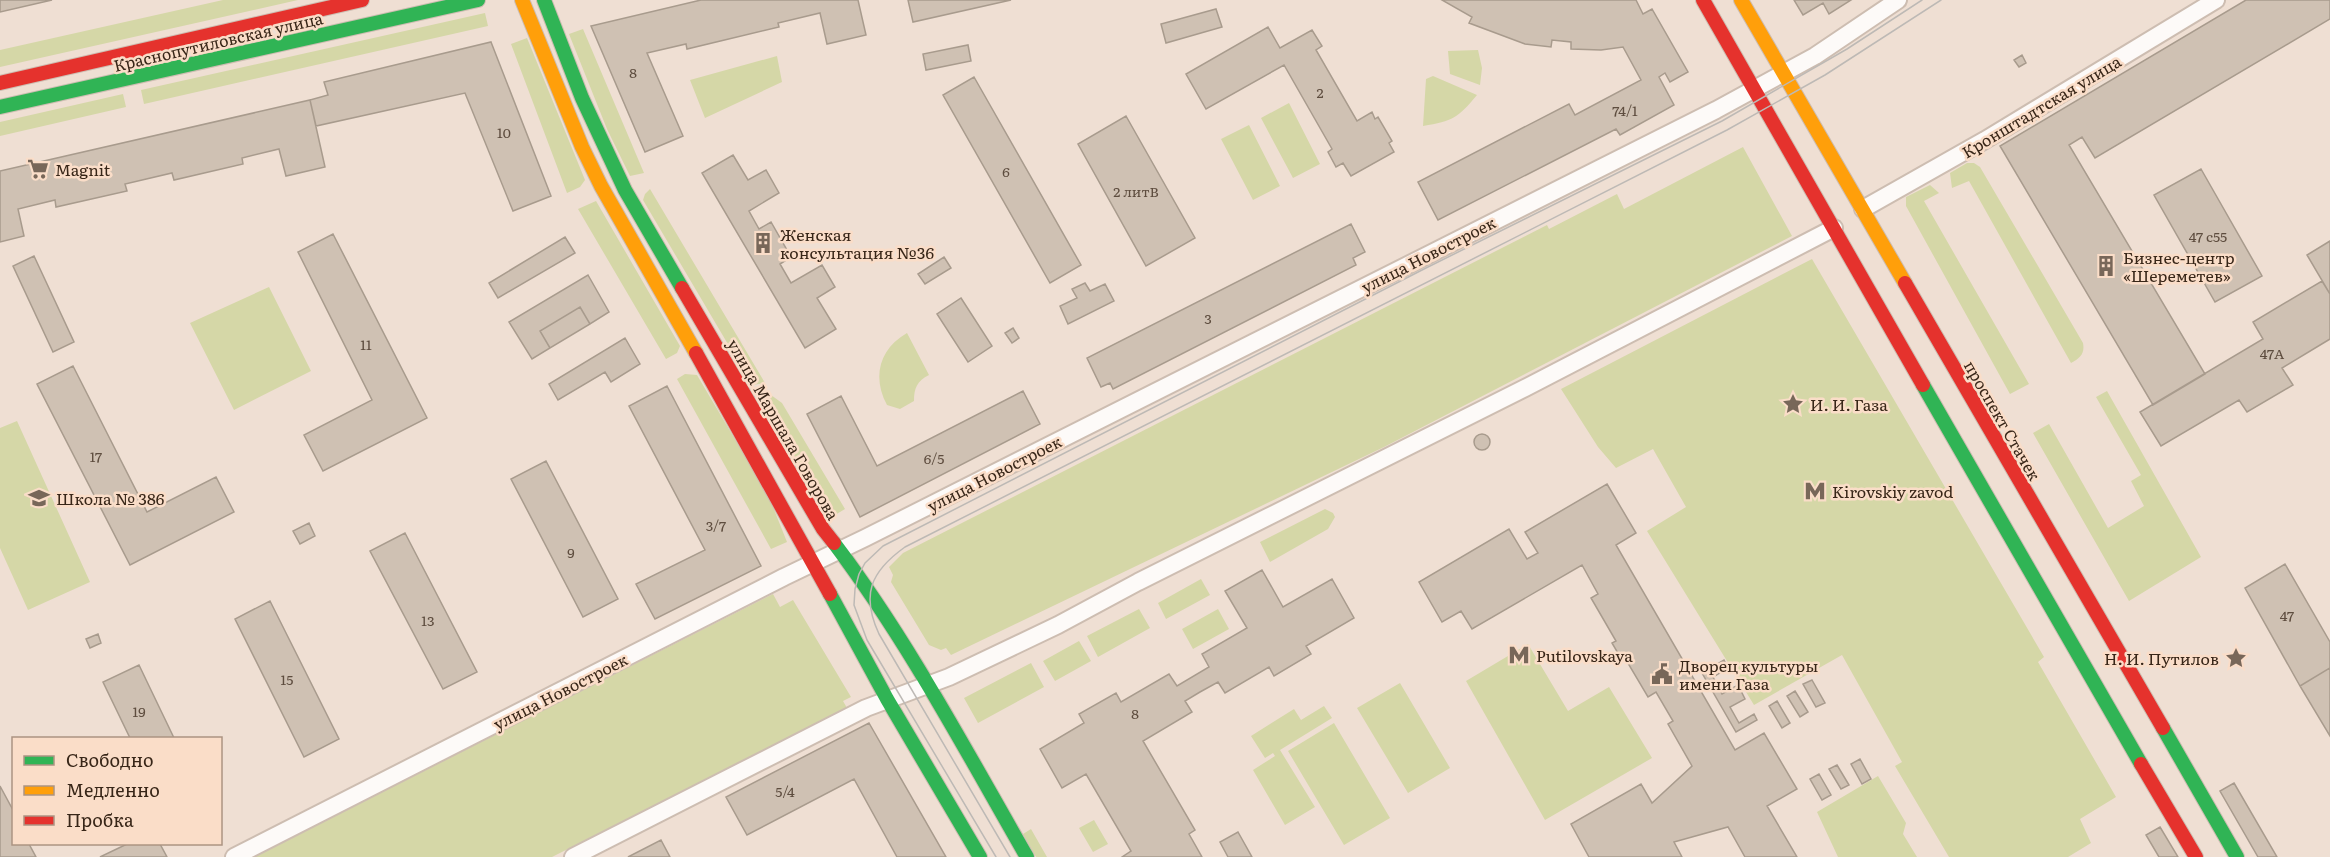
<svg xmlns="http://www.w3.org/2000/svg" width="2330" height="857" viewBox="0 0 2330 857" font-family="Literata,serif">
	<rect width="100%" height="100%" fill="#efdfd3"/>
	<path fill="#d5d7a7" d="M223,0h75l-298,67v-17z
		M485,13l3,13 -344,78 -3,-14z
		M583,29l61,144 -14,3 -23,-47 -38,-95z
		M527,38l58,142 -5,7 -13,6 -56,-149z
		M1478,50l4,18 -2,17 -30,-11 -2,-23z
		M777,56l5,26 -77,36 -15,-38z
		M1433,76l44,19c-19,23 -24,26 -54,31l3,-47z
		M123,94l3,13 -126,29v-14z
		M1289,103l31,61 -27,14 -32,-60z
		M1249,125l31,61 -27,14 -32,-61z
		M1743,147l49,89 -408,211 -433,208 -5,-7 -5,2 -12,-5 -38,-63 2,-7 -4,-8 14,-14 644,-328 2,4 68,-35 7,15z
		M1967,163h7l6,4 103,176c2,11 -3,15 -12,20l-102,-182 -17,7 -2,-15z
		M1930,185l9,8 -15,8 105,183 -19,10 -104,-188v-9z
		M650,189l115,194 -13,2 -109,-185 2,-6z
		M596,201l84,145 -3,7 -11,6 -88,-150z
		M1812,259l232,398 -6,5 78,135 -36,22 11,24 -23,14h-119l-54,-91 7,-4 -60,-107 -88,50 -107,-174 39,-24 -33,-58 -37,19 -18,-21 -37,-58z
		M269,287l42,84 -77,39 -44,-87z
		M907,333l22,42c-12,6 -15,13 -15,26l-14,8 -13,-4c-15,-28 -8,-56 20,-72z
		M685,374l12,1 72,122 18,45 -16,7 -94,-170z
		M2107,391l94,166 -72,44 -96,-168 16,-9 59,104 36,-22 -13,-25 10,-6 -45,-78z
		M771,395l11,8 63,106 -15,9 -68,-115z
		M17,421l73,161 -62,28 -28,-62v-120z
		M1325,509l8,4 2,4 -7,12 -58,33 -10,-20z
		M1201,579l9,16 -44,24 -8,-16z
		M773,594l7,13 13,-7 58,97 -8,4 4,7 -295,149h-298z
		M1139,609l11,19 -52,29 -11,-21z
		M1218,609l11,20 -36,20 -11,-20z
		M1079,641l12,20 -36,20 -12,-20z
		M1528,644l40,67 41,-24 43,71 -107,62 -79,-139z
		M1031,663l13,24 -66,36 -14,-25z
		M1400,683l50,85 -42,25 -51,-85z
		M1324,706l8,12 -52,32 35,57 -30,18 -32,-55 22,-14 -2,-3 -8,5 -14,-22 43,-27 7,11z
		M1334,723l56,95 -46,27 -56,-94z
		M1878,776l28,47 -3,11 14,23h-79l-21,-45z
		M1094,820l14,24 -15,8 -14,-24z
		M1031,829l16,28h-11l-13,-23z"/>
	<path fill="#cfc1b3" stroke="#a89b8d" stroke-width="1.5" d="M0,0h52l-52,12z
		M701,0h157l8,35 -39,9 -7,-31 -42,10 1,4 -92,22 -1,-5 -39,9 36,83 -38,16 -54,-126z
		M908,0h103l-98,22z
		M1442,0h194l7,14 9,-5 36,63 -18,10 -5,-9 -6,4 15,28 -54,30 -4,-6 -178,91 -20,-38 151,-78 6,11 66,-35 -18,-33 -22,3 -30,-1v-7l-19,-2 -1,7 -26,-3 -56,-21 3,-6z
		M1794,0h57l-22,14 -6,-11 -20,12z
		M2246,0h84v19l-235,139 -13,-21 -13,8 136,229 -52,31 -153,-259z
		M1216,9l6,18 -56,16 -5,-19z
		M1268,27l12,21 32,-18 10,16 -6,4 41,71 15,-9 3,7 3,-2 14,24 -3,2 5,9 -43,24 -8,-13 -7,4 -8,-15 4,-3 -48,-84 -78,44 -20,-35z
		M491,42l60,154 -38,15 -48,-118 -149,33 -6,-26 18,-5 -4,-13z
		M968,45l3,16 -45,9 -3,-16z
		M2022,55l4,8 -7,4 -5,-7z
		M974,77l107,188 -31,18 -107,-188z
		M310,100l15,67 -39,9 -7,-27 -37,9 1,6 -69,16 -2,-7 -47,11 2,7 -71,16 -1,-7 -37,9 6,27 -24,6v-71z
		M1126,116l69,122 -49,28 -68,-122z
		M733,155l15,25 18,-10 13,23 -30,18 10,18 12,-7 20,35 -11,7 11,19 31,-18 13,22 -18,11 19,31 -31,19 -103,-175z
		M2201,169l61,107 -47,26 -61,-107z
		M1351,224l14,28 -12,6 3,7 -243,124 -3,-6 -9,4 -14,-29z
		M333,234l94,184 -104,53 -19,-36 68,-35 -74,-148z
		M565,237l10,16 -77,45 -9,-15z
		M2330,241v53l-23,-39z
		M34,256l40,86 -21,10 -40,-86z
		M944,257l7,11 -26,16 -7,-10z
		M588,275l21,37 -19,12 -10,-17 -40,24 10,17 -18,11 -23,-37z
		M2322,281l8,13v45l-48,29 11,17 -46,27 -8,-12 -78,46 -21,-34 123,-73 -10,-17z
		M1085,283l5,8 15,-7 9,17 -46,23 -8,-18 17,-8 -5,-9z
		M961,298l31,48 -24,16 -31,-48z
		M580,307l10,17 -40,24 -10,-17z
		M1013,328l6,10 -7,5 -7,-10z
		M625,338l15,26 -29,18 -6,-10 -47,28 -9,-16z
		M73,366l74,146 69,-35 18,35 -104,53 -93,-181z
		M667,386l94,180 -106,53 -19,-35 69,-34 -76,-144z
		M1023,391l17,33 -180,93 -53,-103 34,-18 36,70z
		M1474 442a8 8 0 1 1 16 0a8 8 0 1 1-16 0Z
		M546,461l72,138 -35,18 -72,-138z
		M1607,484l29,49 -20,12 119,205 29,-17 33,56 -30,17 30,51h-52l-17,-30 -54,15 8,15h-93l-18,-33 70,-40 11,19 40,-37 -24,-42 5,-3 -17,-29 -8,5 -26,-44 -3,2 -7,-12 4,-2 -25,-43 7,-4 -16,-29 -110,64 -11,-18 -19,11 -23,-40 90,-53 18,30 11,-6 -13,-21z
		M309,523l6,13 -15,8 -7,-13z
		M405,533l72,139 -34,17 -73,-138z
		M2285,564l45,78v26l-30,18 -55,-98z
		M1262,570l21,37 49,-28 22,39 -48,28 5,8 -37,22 -5,-9 -44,26 -7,-11 -18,10 -15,9 7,11 -49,29 52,89 -6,4 13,23h-80l9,-6 -45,-77 -24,14 -22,-39 44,-26 -5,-9 37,-21 5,9 48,-28 8,12 32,-19 -7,-13 45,-26 -22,-37z
		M270,601l69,138 -35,18 -69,-138z
		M98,634l3,9 -11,5 -4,-9z
		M1724,660l4,8 -15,9 9,17 16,-9 7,14 -15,8 9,16 15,-9 3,6 -21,12 -34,-59z
		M139,665l11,23 24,50h-44l-27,-56z
		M2330,668v68l-30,-50z
		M1812,680l13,23 -9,4 -13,-23z
		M1795,691l13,21 -8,5 -13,-21z
		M1777,701l13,22 -8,5 -13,-22z
		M869,723l77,134h-49l-43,-78 -107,56 -21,-38z
		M1860,759l11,20 -9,5 -11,-20z
		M1837,765l12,20 -8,4 -12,-20z
		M1819,774l12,21 -9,5 -12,-21z
		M2234,783l43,74h-19l-38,-66z
		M0,786l14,26v32h15l7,13h-36z
		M2160,827l18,30h-19l-13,-22z
		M1238,832l14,25h-24l-8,-15z
		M661,840l9,17h-42z
		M127,844h33l7,13h-67z"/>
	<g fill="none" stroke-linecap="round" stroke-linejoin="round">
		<defs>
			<path id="street" d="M1863,209l122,-69 231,-140
				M234,857l550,-280 81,-39 851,-428 99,-54 83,-56
				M573,857l293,-149 83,-31 109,-52 80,-43 387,-194 309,-160"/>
			<path id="fast" d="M544,0l38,98 43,92 57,98
				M0,107l478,-107
				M1923,385l218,379
				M834,543c74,98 132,208 193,314
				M830,594l57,105 93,158
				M2163,728l74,129"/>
			<path id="slow" d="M522,0l60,147 19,39 95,167
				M1741,0l164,283"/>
			<path id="jam" d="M1703,0l220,385
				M0,83l362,-83
				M1905,283l258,445
				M682,288l141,241 11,14
				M696,353l134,241
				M2141,764l55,93"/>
		</defs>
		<use href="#street" stroke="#cdbdb1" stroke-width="20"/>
		<use href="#fast" stroke="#cdbdb1" stroke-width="16"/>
		<use href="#slow" stroke="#cdbdb1" stroke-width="16"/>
		<use href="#jam" stroke="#cdbdb1" stroke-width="16"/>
		<use href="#street" stroke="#fdfaf8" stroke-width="16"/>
		<use href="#fast" stroke="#30b455" stroke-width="14"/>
		<use href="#slow" stroke="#ff9f0a" stroke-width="14"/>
		<use href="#jam" stroke="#e5322d" stroke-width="14"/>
		<path stroke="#bdb9b5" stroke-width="1.5" d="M996,857l-129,-217 -13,-35 1,-16 4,-15 6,-11 18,-17 541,-277 298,-148 125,-72 75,-49
			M1010,857l-131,-223c-18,-39 -9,-62 26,-87l822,-417 98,-55 116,-75"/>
	</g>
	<defs>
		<symbol id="supermarket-bare" viewBox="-9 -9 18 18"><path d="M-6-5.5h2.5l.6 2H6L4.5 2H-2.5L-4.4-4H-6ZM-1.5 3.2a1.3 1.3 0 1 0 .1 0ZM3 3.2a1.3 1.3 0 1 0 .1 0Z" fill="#786759" stroke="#faddc8" stroke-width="2.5" paint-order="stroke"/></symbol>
		<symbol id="building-bare" viewBox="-9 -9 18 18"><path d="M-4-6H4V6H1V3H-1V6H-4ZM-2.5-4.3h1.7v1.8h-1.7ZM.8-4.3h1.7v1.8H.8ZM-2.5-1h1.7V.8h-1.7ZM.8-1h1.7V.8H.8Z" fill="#786759" stroke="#faddc8" stroke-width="2.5" paint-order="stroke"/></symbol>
		<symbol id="sight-bare" viewBox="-9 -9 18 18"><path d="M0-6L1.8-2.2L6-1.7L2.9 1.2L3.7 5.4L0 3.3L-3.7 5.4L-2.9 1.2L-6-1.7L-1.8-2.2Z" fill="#786759" stroke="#faddc8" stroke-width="2.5" paint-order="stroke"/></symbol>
		<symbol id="metro-bare" viewBox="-9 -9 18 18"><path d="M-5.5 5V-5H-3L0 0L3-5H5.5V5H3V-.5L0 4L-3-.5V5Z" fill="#786759" stroke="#faddc8" stroke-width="2.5" paint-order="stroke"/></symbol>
		<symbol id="school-bare" viewBox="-9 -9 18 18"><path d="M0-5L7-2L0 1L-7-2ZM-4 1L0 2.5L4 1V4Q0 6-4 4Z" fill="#786759" stroke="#faddc8" stroke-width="2.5" paint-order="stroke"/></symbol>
		<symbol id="civic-bare" viewBox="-9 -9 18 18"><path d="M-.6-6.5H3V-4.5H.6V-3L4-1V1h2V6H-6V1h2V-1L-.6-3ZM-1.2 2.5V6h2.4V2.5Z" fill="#786759" stroke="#faddc8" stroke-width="2.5" paint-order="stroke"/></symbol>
	</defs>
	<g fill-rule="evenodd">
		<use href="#supermarket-bare" x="23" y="154" width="30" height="30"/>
		<use href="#building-bare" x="748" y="228" width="30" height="30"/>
		<use href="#building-bare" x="2091" y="251" width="30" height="30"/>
		<use href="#sight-bare" x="1778" y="389" width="30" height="30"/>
		<use href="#metro-bare" x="1800" y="476" width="30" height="30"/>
		<use href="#school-bare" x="24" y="483" width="30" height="30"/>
		<use href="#metro-bare" x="1504" y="640" width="30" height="30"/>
		<use href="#sight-bare" x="2221" y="643" width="30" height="30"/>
		<use href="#civic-bare" x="1647" y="659" width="30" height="30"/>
	</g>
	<g text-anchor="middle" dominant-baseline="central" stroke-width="5" stroke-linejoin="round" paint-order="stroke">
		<g font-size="14" fill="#5e4d3f">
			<text x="633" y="72">8</text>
			<text x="1320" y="92">2</text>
			<text x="1625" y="110">74/1</text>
			<text x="504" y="132">10</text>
			<text x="1006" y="171">6</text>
			<text x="1136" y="191">2 литВ</text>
			<text x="2208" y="236">47 с55</text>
			<text x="1208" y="318">3</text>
			<text x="366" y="344">11</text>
			<text x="2272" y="353">47А</text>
			<text x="96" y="456">17</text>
			<text x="934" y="458">6/5</text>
			<text x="716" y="525">3/7</text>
			<text x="571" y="552">9</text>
			<text x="2287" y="615">47</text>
			<text x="428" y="620">13</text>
			<text x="287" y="679">15</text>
			<text x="139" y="711">19</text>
			<text x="1135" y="713">8</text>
			<text x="785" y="791">5/4</text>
		</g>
		<g font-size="16" fill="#382618" stroke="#faddc8">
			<text transform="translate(218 41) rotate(-13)">Краснопутиловская улица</text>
			<text transform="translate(2041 106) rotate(-31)">Кронштадтская улица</text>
			<text transform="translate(1428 254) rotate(-27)">улица Новостроек</text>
			<text transform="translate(2003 420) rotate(60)">проспект Стачек</text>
			<text transform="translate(784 429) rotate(60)">улица Маршала Говорова</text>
			<text transform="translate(994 473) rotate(-27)">улица Новостроек</text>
			<text transform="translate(560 691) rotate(-27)">улица Новостроек</text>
		</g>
		<g font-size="16" fill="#382618" stroke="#faddc8" text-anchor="start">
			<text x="55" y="169">Magnit</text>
			<text x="780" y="234">Женская<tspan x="780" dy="18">консультация №36</tspan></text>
			<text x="2123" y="257">Бизнес-центр<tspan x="2123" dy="18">«Шереметев»</tspan></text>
			<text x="1810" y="404">И. И. Газа</text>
			<text x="1832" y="491">Kirovskiy zavod</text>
			<text x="56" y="498">Школа № 386</text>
			<text x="1536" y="655">Putilovskaya</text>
			<text x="2219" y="658" text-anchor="end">Н. И. Путилов</text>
			<text x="1679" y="665">Дворец культуры<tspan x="1679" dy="18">имени Газа</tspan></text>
		</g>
	</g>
	<rect x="12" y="737" width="210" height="108" fill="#faddc8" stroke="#ac9482" stroke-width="1.5"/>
	<rect x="24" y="756" width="30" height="9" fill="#30b455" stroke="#ac9482" stroke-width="1.5"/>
	<text x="66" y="767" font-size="18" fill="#382618">Свободно</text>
	<rect x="24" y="786" width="30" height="9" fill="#ff9f0a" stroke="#ac9482" stroke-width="1.5"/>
	<text x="66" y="797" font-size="18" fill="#382618">Медленно</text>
	<rect x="24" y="816" width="30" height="9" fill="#e5322d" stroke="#ac9482" stroke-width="1.5"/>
	<text x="66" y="827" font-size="18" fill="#382618">Пробка</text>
</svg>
